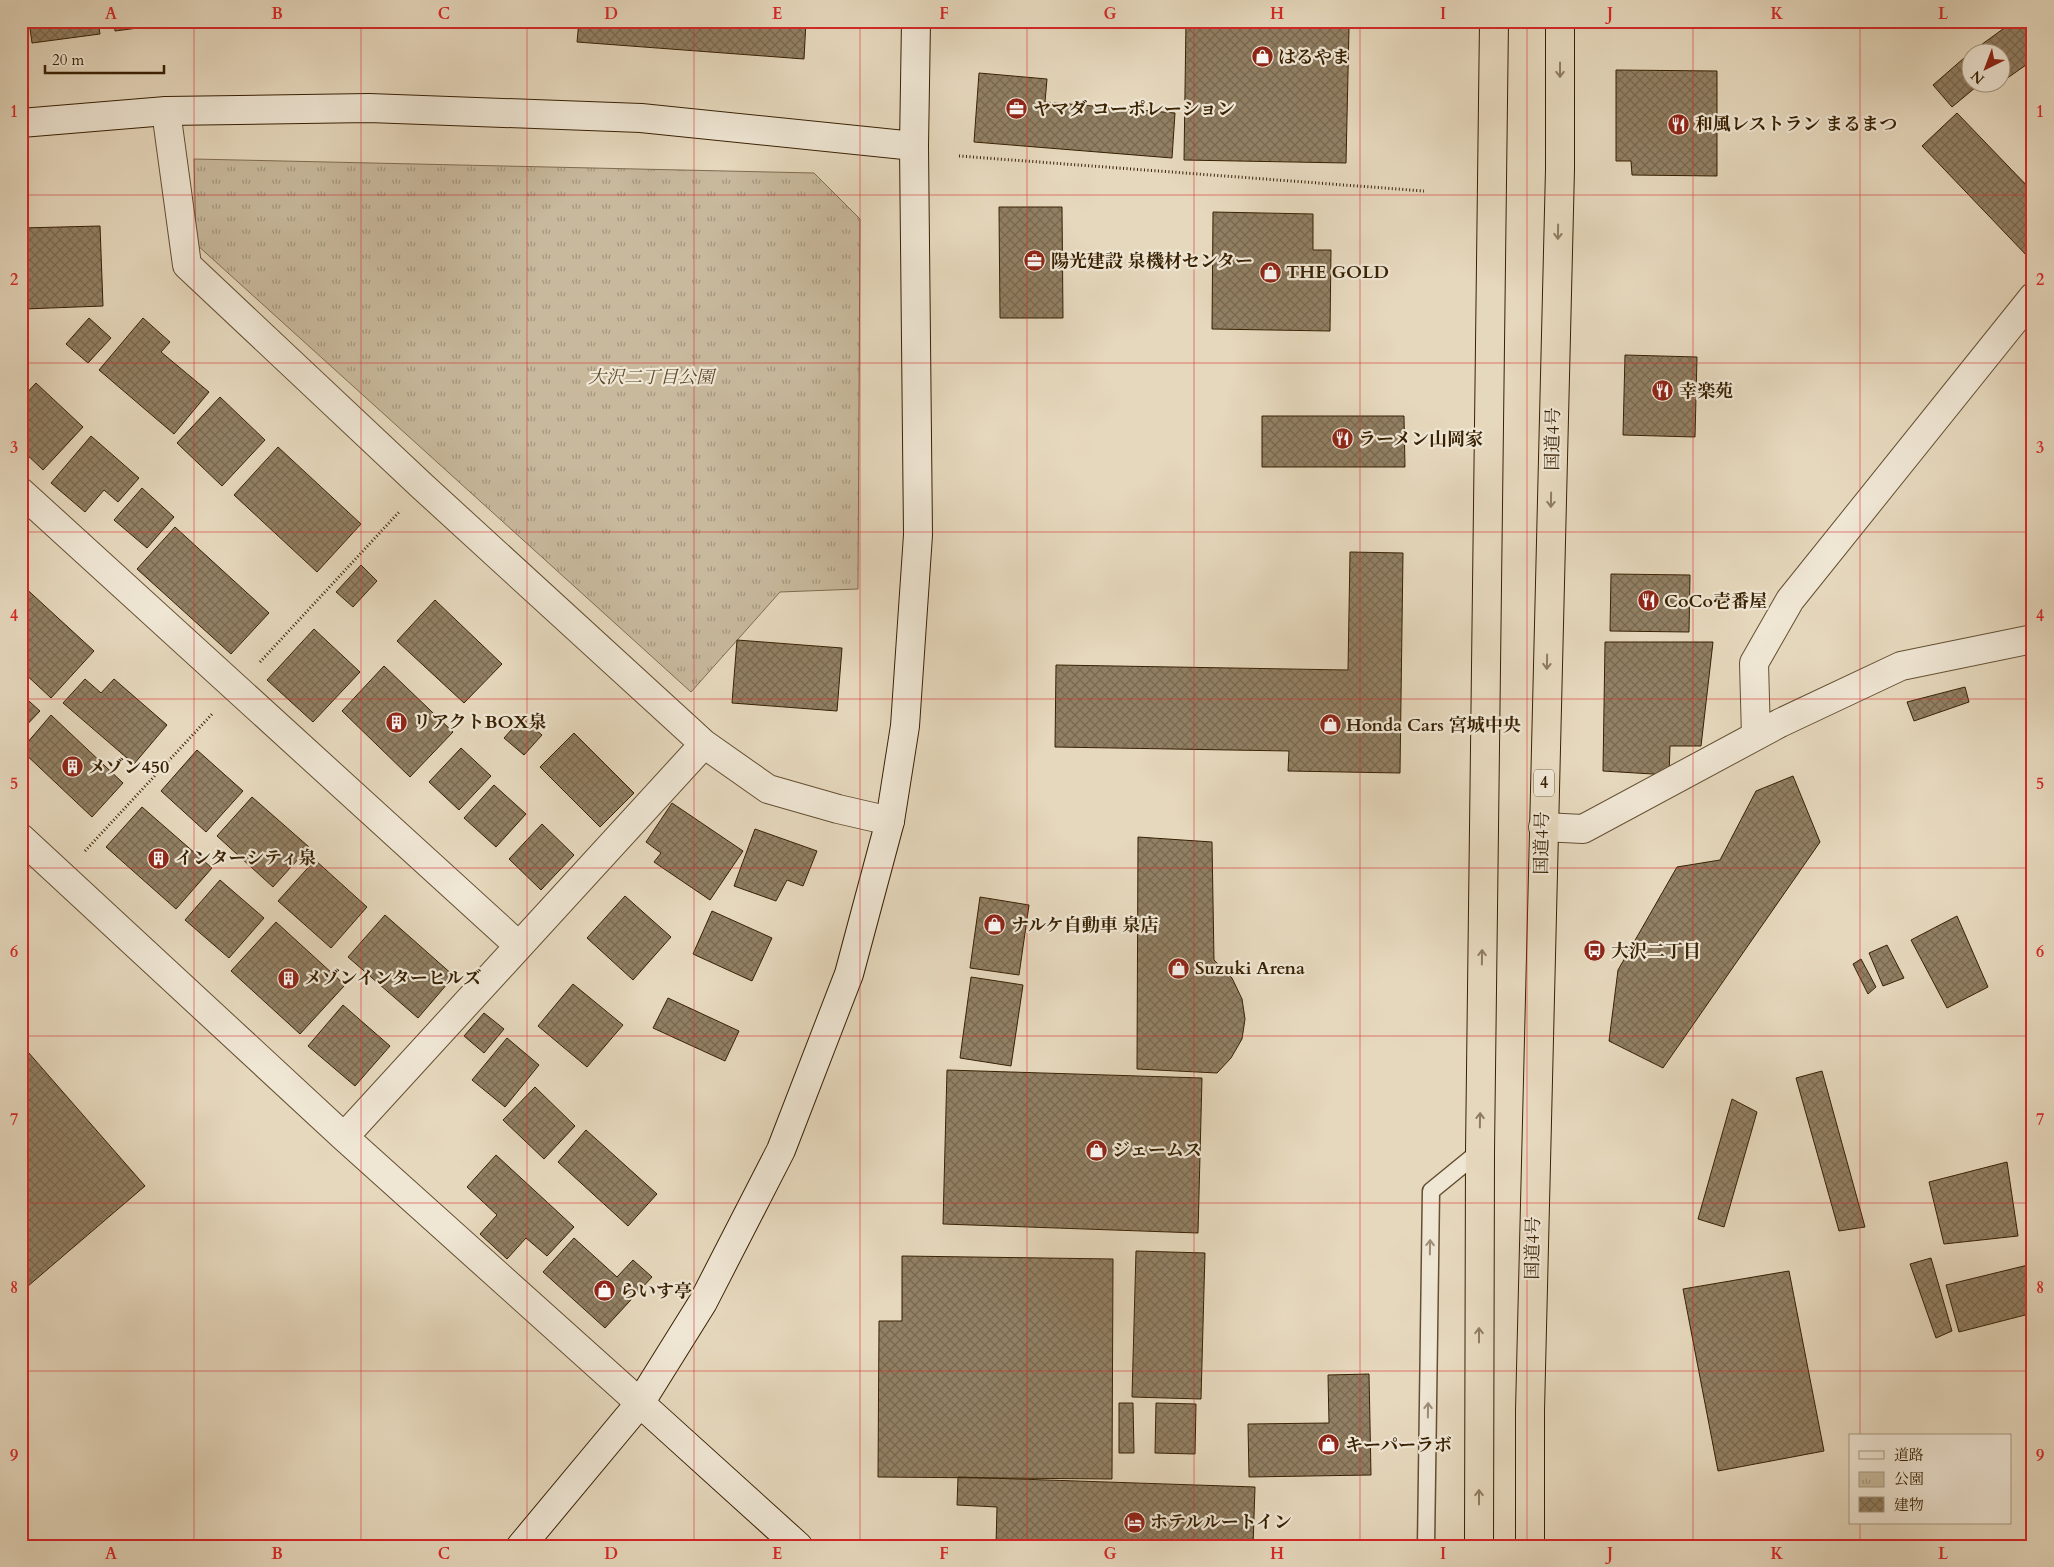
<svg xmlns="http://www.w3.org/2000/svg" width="2054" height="1567" viewBox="0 0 2054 1567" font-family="Cardo,'Noto Serif JP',serif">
	<defs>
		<pattern id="park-tufts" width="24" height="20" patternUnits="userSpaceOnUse" patternTransform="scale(1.25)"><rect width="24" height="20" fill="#c8b99d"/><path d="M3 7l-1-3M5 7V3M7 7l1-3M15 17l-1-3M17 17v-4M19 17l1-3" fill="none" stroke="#a3967e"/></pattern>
		<pattern id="building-cross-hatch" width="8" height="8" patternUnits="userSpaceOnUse" patternTransform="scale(1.25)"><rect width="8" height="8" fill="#928064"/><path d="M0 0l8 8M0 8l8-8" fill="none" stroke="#786850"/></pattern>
	</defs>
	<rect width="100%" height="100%" fill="#e6d8bd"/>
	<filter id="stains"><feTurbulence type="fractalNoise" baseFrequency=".004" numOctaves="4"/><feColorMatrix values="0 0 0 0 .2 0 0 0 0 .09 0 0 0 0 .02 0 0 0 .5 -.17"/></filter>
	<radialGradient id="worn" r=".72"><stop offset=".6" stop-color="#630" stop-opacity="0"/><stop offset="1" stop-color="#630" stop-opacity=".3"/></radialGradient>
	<path fill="url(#park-tufts)" stroke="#806d50" d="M194,159l620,14 46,46 -2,370 -78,3 -89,100 -495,-448z"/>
	<path fill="url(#building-cross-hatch)" stroke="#382103" d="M29,21h69l2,13 -68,9z
		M114,21h61l1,2 -61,8z
		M530,21h25v3z
		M579,21h227l-2,38 -227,-17z
		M1186,21h138v7h25l-3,135 -162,-3z
		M2014,21h19v39l-34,24 -1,-2h4v-30h-26l-2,-2z
		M21,40l6,29 -6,1z
		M1964,58l8,9v15h10l-30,25 -19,-22z
		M1616,70l101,1v105l-85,-1 -1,-14h-15z
		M979,73l68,6 -2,23 130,11 -3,45 -198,-16z
		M1957,113l76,79v65l-3,2 -108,-113z
		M999,207h63l1,111h-63z
		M1213,212l100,2v36h18l-1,81 -118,-2z
		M100,226l3,80 -79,3 -3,-81z
		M89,318l22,20 -23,25 -22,-19z
		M143,318l27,24 -9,10 48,40 -35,42 -75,-64z
		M1625,355l72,2 -2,80 -72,-2z
		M21,375l6,5 -6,7z
		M36,383l47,44 -40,43 -22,-21v-50z
		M220,397l45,43 -43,46 -45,-43z
		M1262,416h142l1,51h-143z
		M91,436l48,42 -21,24 -14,-12 -19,22 -34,-29z
		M278,447l83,77 -44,48 -83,-77z
		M142,488l32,29 -27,31 -33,-28z
		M175,527l94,86 -38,41 -94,-85z
		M1350,552l53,1 -3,220 -112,-2 1,-20 -234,-4 1,-82 292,5z
		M361,565l16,16 -24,26 -17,-15z
		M1611,574l79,1 -1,57 -79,-1z
		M21,584l73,67 -43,47 -30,-28z
		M435,600l67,64 -38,39 -67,-62z
		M314,629l46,43 -47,50 -46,-42z
		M737,640l105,8 -5,63 -105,-8z
		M1605,642h108l-12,104h-31l-1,29 -66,-4z
		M384,666l69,66 -43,45 -68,-66z
		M85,679l16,14 13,-14 53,46 -33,39 -71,-61z
		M1965,687l4,15 -55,19 -7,-19z
		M21,694l19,17 -19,20z
		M51,715l72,68 -31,34 -71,-67z
		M522,718l20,17 -18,20 -20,-17z
		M574,733l60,60 -34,34 -60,-60z
		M461,748l30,28 -32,34 -30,-28z
		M197,750l46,41 -37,41 -45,-41z
		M1793,776l27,66 -157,226 -54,-27 9,-71 59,-103 43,-7 36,-69z
		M494,785l32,29 -30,33 -32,-29z
		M252,797l57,50 -36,40 -56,-51z
		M672,803l71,48 -33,49 -56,-38 7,-9 -15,-11z
		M142,807l70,61 -36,41 -70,-62z
		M542,824l32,31 -33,35 -32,-31z
		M755,829l62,22 -14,35 -16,-6 -11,21 -42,-15z
		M1138,837l74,5 2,118 18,18 10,21 3,20 -3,20 -11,19 -14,15 -80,-4z
		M315,860l52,47 -36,41 -53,-47z
		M220,880l44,38 -35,40 -44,-38z
		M625,896l46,41 -38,43 -46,-42z
		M980,897l49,8 -10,70 -49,-7z
		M712,911l60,27 -20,43 -59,-27z
		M385,915l69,61 -36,42 -70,-61z
		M1957,916l31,71 -41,21 -36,-68z
		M276,922l69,63 -45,49 -69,-63z
		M1887,945l17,33 -21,8 -14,-33z
		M1861,959l15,28 -8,7 -15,-30z
		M971,977l52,8 -12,81 -51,-8z
		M573,984l50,41 -36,42 -49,-41z
		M668,998l71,33 -14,30 -72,-33z
		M343,1005l47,41 -35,40 -47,-40z
		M484,1013l20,16 -20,24 -20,-17z
		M507,1038l32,27 -34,42 -33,-27z
		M21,1044l124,142 -124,106z
		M947,1070l255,8 -4,155 -255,-9z
		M1822,1071l43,156 -26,4 -43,-153z
		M535,1087l40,39 -31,33 -41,-39z
		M1732,1099l25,13 -33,115 -26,-8z
		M586,1130l71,64 -29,32 -70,-64z
		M496,1155l78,72 -27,29 -21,-18 -19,21 -27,-25 17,-19 -30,-28z
		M2007,1162l11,74 -74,8 -15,-62z
		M574,1238l43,39 16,-17 19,17 -47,51 -62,-56z
		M1136,1251l69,2 -4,146 -69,-2z
		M902,1256l211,3 -1,220 -234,-2 1,-156h23z
		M1931,1258l21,73 -16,7 -26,-74z
		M2028,1265l5,16v32l-74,19 -13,-47z
		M1789,1271l35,180 -106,20 -35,-182z
		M1369,1374l2,101 -122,2 -1,-53 81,-1 -1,-48z
		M1119,1403h14l1,50h-15z
		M1156,1403l40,1 -1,50 -40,-1z
		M958,1477l297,10 -2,59h-257l1,-39 -40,-2z"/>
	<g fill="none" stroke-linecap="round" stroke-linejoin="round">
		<defs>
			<path id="lane" d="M1426,1546l5,-355 49,-40"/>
			<path id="street" d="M166,111l21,154 235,221 282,258 64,45 70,20 52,12
				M21,492l498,454
				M1756,736l-2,-73 36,-63 243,-303
				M1543,827l40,2 197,-106 121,-57 132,-27
				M21,838l323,299 296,266
				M344,1137l360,-393"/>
			<path id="secondary" d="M21,123l145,-12 203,-3 272,10 273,28
				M640,1403l158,143
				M521,1546l119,-143 63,-101 78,-152 68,-176 41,-153 15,-95 13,-191 -4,-389 2,-125"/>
			<path id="highway" d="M1479,1546l1,-395 14,-1130
				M1530,1546v-135l30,-1242v-148"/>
		</defs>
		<use href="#lane" stroke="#644f32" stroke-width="19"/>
		<use href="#street" stroke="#644f32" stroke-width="30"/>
		<use href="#secondary" stroke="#382103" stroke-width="30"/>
		<use href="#highway" stroke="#382103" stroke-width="30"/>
		<path stroke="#382103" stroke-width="3" stroke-dasharray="1 2.5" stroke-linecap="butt" d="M959,156l465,35
			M260,662l140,-151
			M85,851l128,-138"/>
		<use href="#lane" stroke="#efe6d4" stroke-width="16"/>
		<use href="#street" stroke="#efe6d4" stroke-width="28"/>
		<use href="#secondary" stroke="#efe6d4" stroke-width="28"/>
		<use href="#highway" stroke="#e6d8bd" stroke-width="28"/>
	</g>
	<defs><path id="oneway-shaft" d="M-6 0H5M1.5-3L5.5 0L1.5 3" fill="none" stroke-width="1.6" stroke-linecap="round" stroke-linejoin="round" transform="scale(1.25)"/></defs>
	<g stroke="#8f7c60">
		<use href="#oneway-shaft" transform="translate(1560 70) rotate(90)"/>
		<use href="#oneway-shaft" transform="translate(1558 232) rotate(91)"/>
		<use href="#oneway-shaft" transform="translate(1551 500) rotate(91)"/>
		<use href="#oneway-shaft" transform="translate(1547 662) rotate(91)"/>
		<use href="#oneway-shaft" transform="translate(1482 957) rotate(-89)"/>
		<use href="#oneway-shaft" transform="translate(1480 1120) rotate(-89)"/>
		<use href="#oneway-shaft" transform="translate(1479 1335) rotate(-90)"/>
		<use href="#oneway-shaft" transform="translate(1479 1497) rotate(-90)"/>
	</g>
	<g stroke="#9d8d76">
		<use href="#oneway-shaft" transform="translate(1430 1247) rotate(-89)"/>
		<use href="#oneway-shaft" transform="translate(1428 1410) rotate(-89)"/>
	</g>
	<path fill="none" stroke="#d62828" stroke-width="1" stroke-opacity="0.55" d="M194,21v1525M361,21v1525M527,21v1525M694,21v1525M860,21v1525M1027,21v1525M1194,21v1525M1360,21v1525M1527,21v1525M1693,21v1525M1860,21v1415M21,195h2012M21,363h2012M21,532h2012M21,699h2012M21,868h2012M21,1036h2012M21,1203h2012M21,1371h2012M1860,1523v23"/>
	<defs>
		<symbol id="shop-disc" viewBox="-11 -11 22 22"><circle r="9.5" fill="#8f2418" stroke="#efe6d4"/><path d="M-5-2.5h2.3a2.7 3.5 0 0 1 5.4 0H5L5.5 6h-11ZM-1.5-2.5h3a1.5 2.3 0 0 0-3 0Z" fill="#fff"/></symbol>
		<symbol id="office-disc" viewBox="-11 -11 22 22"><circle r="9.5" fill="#8f2418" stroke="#efe6d4"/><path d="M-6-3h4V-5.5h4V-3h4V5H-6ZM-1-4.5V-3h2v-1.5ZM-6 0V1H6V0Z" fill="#fff"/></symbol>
		<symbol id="restaurant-disc" viewBox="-11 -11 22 22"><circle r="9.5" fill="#8f2418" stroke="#efe6d4"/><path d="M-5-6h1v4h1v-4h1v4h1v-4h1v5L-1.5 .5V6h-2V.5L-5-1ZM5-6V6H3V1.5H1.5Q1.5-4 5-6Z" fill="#fff"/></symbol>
		<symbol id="building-disc" viewBox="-11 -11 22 22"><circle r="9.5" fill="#8f2418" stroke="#efe6d4"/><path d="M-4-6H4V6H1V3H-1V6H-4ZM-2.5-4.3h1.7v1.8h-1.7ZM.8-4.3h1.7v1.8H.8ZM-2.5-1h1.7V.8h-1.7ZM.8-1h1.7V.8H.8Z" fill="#fff"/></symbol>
		<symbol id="bus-disc" viewBox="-11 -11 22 22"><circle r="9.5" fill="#8f2418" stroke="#efe6d4"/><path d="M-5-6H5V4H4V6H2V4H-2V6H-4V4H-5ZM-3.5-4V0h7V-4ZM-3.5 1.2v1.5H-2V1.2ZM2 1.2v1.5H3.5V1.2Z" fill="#fff"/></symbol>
		<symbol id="hotel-disc" viewBox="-11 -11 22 22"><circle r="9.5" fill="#8f2418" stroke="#efe6d4"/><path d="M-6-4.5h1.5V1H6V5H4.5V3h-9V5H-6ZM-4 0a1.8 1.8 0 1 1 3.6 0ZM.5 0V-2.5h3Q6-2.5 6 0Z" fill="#fff"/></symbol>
	</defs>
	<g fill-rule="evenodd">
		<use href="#shop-disc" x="1250" y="44" width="25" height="25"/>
		<use href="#office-disc" x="1004" y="96" width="25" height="25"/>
		<use href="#restaurant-disc" x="1666" y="112" width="25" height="25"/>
		<use href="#office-disc" x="1022" y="248" width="25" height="25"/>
		<use href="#shop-disc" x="1258" y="260" width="25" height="25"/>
		<use href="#restaurant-disc" x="1650" y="378" width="25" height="25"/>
		<use href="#restaurant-disc" x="1330" y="426" width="25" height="25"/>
		<use href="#restaurant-disc" x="1636" y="588" width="25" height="25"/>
		<use href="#building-disc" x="384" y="710" width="25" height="25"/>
		<use href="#shop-disc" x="1318" y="712" width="25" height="25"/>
		<use href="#building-disc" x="60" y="754" width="25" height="25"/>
		<use href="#building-disc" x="146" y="846" width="25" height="25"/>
		<use href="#shop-disc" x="982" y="912" width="25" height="25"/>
		<use href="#bus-disc" x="1582" y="938" width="25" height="25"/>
		<use href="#shop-disc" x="1166" y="956" width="25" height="25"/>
		<use href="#building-disc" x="276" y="966" width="25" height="25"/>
		<use href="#shop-disc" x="1084" y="1138" width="25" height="25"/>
		<use href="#shop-disc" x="592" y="1278" width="25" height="25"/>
		<use href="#shop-disc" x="1316" y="1432" width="25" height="25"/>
		<use href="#hotel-disc" x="1122" y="1510" width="25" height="25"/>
	</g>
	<g text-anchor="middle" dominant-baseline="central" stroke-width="4.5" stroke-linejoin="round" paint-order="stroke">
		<rect fill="#efe6d4" stroke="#6f5c42" stroke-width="1" x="1534" y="769.5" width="20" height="27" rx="4"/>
		<g font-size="16" font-weight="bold" fill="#382103">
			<text x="1544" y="783">4</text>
		</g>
		<g font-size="18" font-weight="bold" fill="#382103" stroke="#efe6d4" text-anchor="start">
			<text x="1278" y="57">はるやま</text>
			<text x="1033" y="109">ヤマダ コーポレーション</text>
			<text x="1695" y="124">和風レストラン まるまつ</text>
			<text x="1051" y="261">陽光建設 泉機材センター</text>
			<text x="1286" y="272">THE GOLD</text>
			<text x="1679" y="391">幸楽苑</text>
			<text x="1358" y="439">ラーメン山岡家</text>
			<text x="1664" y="601">CoCo壱番屋</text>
			<text x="413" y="722">リアクトBOX泉</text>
			<text x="1346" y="725">Honda Cars 宮城中央</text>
			<text x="88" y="767">メゾン450</text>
			<text x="175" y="858">インターシティ泉</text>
			<text x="1011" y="925">ナルケ自動車 泉店</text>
			<text x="1611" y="951">大沢二丁目</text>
			<text x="1195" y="968">Suzuki Arena</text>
			<text x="304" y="978">メゾンインターヒルズ</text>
			<text x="1112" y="1150">ジェームス</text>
			<text x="620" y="1291">らいす亭</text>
			<text x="1345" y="1445">キーパーラボ</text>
			<text x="1150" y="1522">ホテルルートイン</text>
		</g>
		<g font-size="18" font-style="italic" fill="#5c472a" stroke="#efe6d4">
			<text x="651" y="377">大沢二丁目公園</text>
		</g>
		<g font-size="18" fill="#382103" stroke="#efe6d4">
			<text transform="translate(1553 439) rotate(-89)">国道4号</text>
			<text transform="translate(1542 843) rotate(-89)">国道4号</text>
			<text transform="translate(1533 1248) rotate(-89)">国道4号</text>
		</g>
	</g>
	<rect width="2054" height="1567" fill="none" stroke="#e6d8bd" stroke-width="55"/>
	<rect x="1849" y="1434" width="162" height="90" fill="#efe6d4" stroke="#a69780"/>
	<rect x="1859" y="1451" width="25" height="8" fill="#efe6d4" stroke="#a69780"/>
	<text x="1894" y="1460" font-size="15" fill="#382103">道路</text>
	<rect x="1859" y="1472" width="25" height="15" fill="url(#park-tufts)" stroke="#a69780"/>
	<text x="1894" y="1484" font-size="15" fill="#382103">公園</text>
	<rect x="1859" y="1497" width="25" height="15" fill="url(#building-cross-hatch)" stroke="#a69780"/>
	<text x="1894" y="1510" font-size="15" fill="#382103">建物</text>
	<g transform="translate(1986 68) rotate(222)"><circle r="24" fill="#efe6d4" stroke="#a69780"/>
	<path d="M0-4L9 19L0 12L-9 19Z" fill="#8f2418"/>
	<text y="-8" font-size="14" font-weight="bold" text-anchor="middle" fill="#382103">N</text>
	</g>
	<path d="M45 65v8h119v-8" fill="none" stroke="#382103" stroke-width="2.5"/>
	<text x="52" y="65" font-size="15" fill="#382103" stroke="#efe6d4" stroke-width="4" paint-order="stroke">20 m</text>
	<rect x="28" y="28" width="1998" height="1512" fill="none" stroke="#d62828" stroke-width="2"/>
	<g font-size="16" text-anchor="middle" font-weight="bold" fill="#d62828">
		<text x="111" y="19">A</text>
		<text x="277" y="19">B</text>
		<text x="444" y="19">C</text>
		<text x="611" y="19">D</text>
		<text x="777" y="19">E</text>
		<text x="944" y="19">F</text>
		<text x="1110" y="19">G</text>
		<text x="1277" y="19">H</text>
		<text x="1443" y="19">I</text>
		<text x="1610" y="19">J</text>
		<text x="1777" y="19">K</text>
		<text x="1943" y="19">L</text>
		<text x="14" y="117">1</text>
		<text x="2040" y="117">1</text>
		<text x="14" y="285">2</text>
		<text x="2040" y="285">2</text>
		<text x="14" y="453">3</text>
		<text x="2040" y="453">3</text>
		<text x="14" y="621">4</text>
		<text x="2040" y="621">4</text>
		<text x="14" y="789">5</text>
		<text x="2040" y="789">5</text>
		<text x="14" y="957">6</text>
		<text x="2040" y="957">6</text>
		<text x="14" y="1125">7</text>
		<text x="2040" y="1125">7</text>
		<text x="14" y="1293">8</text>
		<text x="2040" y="1293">8</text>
		<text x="14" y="1461">9</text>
		<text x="2040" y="1461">9</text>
		<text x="111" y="1559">A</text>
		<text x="277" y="1559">B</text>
		<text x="444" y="1559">C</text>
		<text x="611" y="1559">D</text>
		<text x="777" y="1559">E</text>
		<text x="944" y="1559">F</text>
		<text x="1110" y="1559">G</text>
		<text x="1277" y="1559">H</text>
		<text x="1443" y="1559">I</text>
		<text x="1610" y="1559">J</text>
		<text x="1777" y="1559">K</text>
		<text x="1943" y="1559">L</text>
	</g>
	<rect width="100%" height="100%" filter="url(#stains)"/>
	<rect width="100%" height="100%" fill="url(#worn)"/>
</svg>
